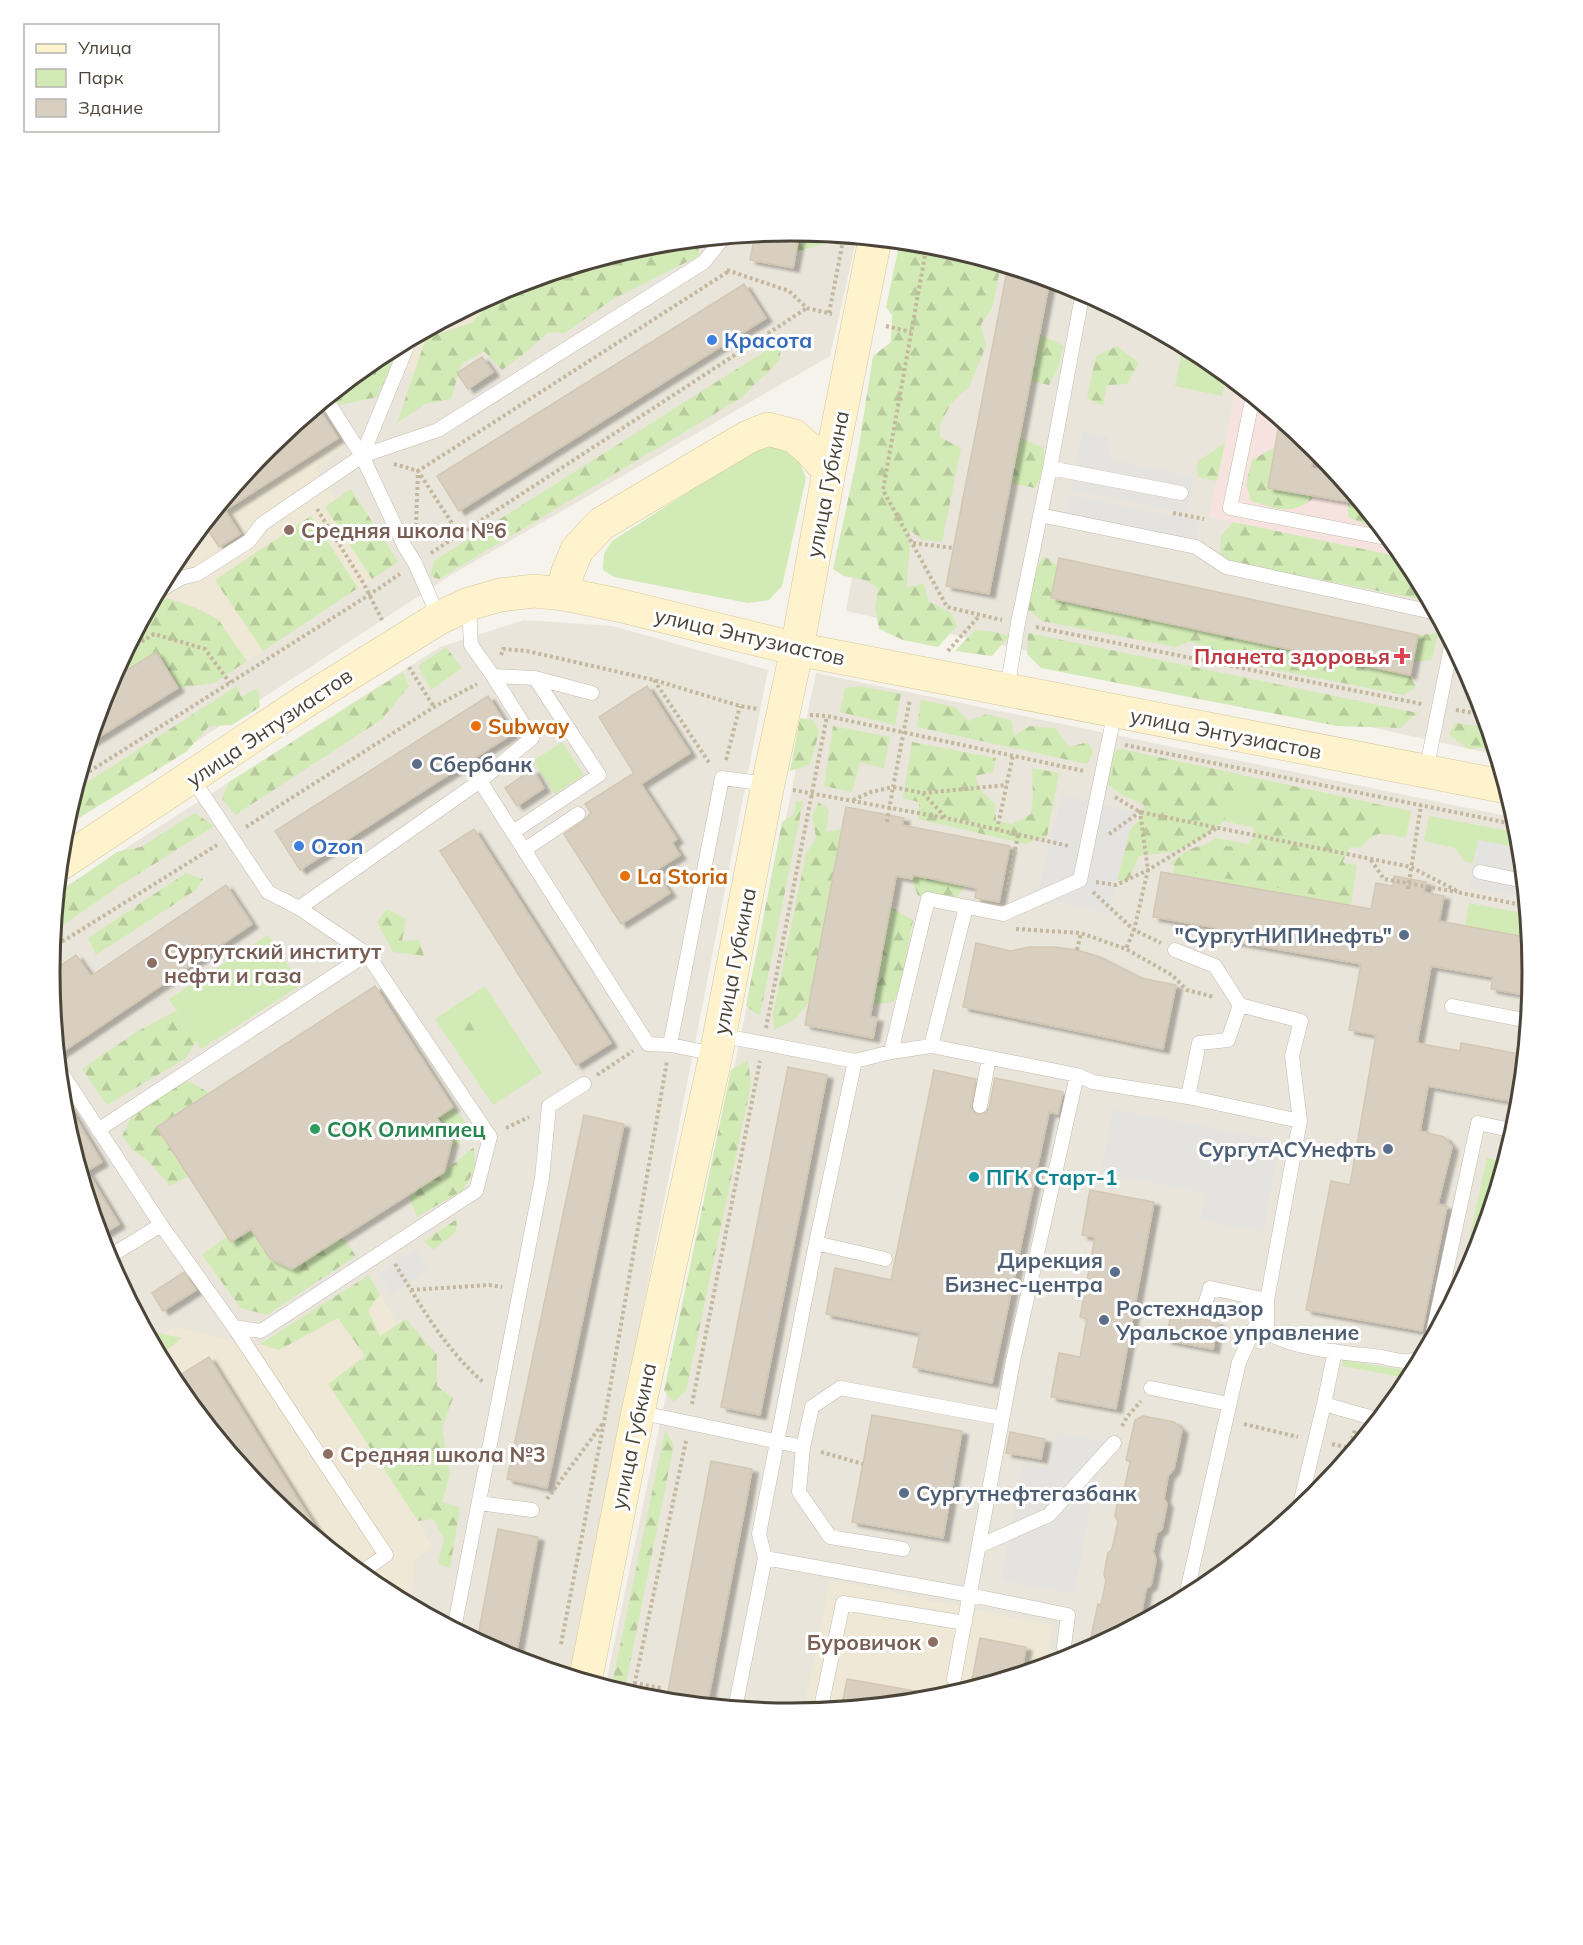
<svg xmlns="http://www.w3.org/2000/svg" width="1583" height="1945" viewBox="0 0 1583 1945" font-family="Mulish,sans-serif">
	<defs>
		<pattern id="forest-firs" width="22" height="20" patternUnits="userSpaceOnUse" patternTransform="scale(1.5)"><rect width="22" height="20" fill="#d2eab5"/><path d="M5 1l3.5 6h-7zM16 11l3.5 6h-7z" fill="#b6ca9c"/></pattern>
		<filter id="shadow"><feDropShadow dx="6" dy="4" stdDeviation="1.5" flood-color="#0004"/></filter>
	</defs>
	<rect width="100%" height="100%" fill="#f6f3ec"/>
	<path fill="#eae5da" d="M792,231l65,6 -27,119 -379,219 -387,253 42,-140 69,-128 92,-112 113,-93 128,-68 139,-42z
		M913,242l24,3 139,42 128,69 112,92 93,113 68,128 20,66 -651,-144z
		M524,620l89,6 155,44 -197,1007 -64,-19 -128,-69 -112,-92 -93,-113 -68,-128 -42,-139 -14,-145 7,-80 383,-245z
		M816,673l700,145 3,10 14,145 -14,145 -42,139 -69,128 -92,112 -113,93 -128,68 -139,42 -145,14 -145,-14 -41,-12z"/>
	<path fill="#efe8d6" d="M621,253l-189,123 -61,-14 9,-7 128,-68z
		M317,406l27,42 -29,20 21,31 15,-10 47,73 -165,109 -50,-70 -48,33 40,-74 92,-112z
		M369,1275l22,37 39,99 -12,109 14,27 -18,13 -3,46 -32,-17 -112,-92 -93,-113 -22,-42 21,-15 60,14 10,13z
		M830,1580l223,46 -7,33 5,7 -115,34 -133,13z"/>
	<path fill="#f6e3e0" d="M1237,383l79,65 90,110 -197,-41z"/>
	<path fill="#d2eab5" d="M1183,345l21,11 22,18 -4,22 -47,-10z
		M771,446c22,6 28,11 35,32l-24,108 -13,14 -21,3 -134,-26 -11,-7 1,-16 8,-13 142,-91z
		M562,742l22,33 -29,19 -22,-33z
		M1120,749l291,62 -5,27c-22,-4 -31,-9 -45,10l-12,-1 -204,-42 -21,-9 -17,-12 6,-31z
		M1429,816l91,17 1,15 -43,-8 -5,23 -9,-2 -9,-13 -31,-7z
		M1216,838l141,27 -6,40 -178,-31 2,-8z
		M1469,903l59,11 2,24 -65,-12z
		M268,935l33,50 -100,64 -32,-50z
		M485,986l57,87 -49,32 -58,-86z
		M1487,1158l19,4 -3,9 -7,-1 -3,16 5,2 -3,9 -5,-1 -8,35 2,1 -7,25 -20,38z
		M1343,1360l72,12 -3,7 -70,-13z"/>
	<path fill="url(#forest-firs)" d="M800,231l30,3 -1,8 -33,10z
		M698,240l1,16 -86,43 -48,34 -16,-1 -28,24 -19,14 -18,-19 -23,14 -10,34 -26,5 -28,19 29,-85 45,-15 24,-24 17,-5 8,-11 31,-9 9,1 4,-5 83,-25z
		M900,241l37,4 62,19 1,5 -8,39 -11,16 5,22 -17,41 -18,16 -11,22v12l21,11 -19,94 -21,-3 -11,-9c1,20 -3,38 -3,58l17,-5 4,18 23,12 6,13 -19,21 -35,-7 -24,-11 -4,-21 3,-20 -13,-8 -21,-4 -11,-7 24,-111 16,-102 18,-14 1,-27 -6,-8z
		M1039,334l25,12 -6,22 -9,17 -19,-4z
		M781,341l-1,19 -39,38 -302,181 -9,-3 4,-15z
		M1117,346l22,17 -12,21 -20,1 -4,21 -16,-8 9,-42z
		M389,350l5,1 -3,16 -14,30 -38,8 -6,-11 47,-39z
		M1019,437l25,11 -1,24 -8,16 -25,-5z
		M1225,443l-8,38 -19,-4 -1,-15z
		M1274,448l-6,40 48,8c-25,21 -37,13 -65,5l-5,-16 6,-25z
		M351,489l47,73 -26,17 -47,-72z
		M1348,502l15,3 19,23 -13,-2 -21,-9z
		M311,516l47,72 -95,63 -48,-71z
		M1233,522l173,36 24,43 -210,-41 1,-24z
		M1044,556l14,10 -7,33 359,76 6,12 -12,8 -178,-35 -15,-11 -20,-8 -15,6 -134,-26 -15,-12 8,-39z
		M167,598l29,10 22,11 29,42 -33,22 -36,5 -23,-36 -44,28 38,-72z
		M975,630l20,2 14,4 -17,20 -37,-5z
		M1028,633l390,80 -18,15 -63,-2 -296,-58 -14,-14z
		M1438,633l-6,27 -19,2 5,-27z
		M446,647l16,21 -31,22 -13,-24z
		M403,672l6,14 -28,34 -146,95 -13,-17 7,-16z
		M237,686l4,11 17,-9 2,19 -28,18 -23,1 -23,26 -122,75 11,-37z
		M860,686l41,8 -6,31 -55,-13 5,-24z
		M921,700l34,7 14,14 17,-7 25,6 3,16 16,-10 25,2 14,19 19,-5 5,11 -6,11 -170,-37z
		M800,718l13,2 6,12 -9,33 -20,6z
		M1455,723l34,5 6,19 -26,2 -20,-14z
		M833,726l57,11 -6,31 -24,-6 -8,30 -28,-6z
		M912,742l84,16 -3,14 -18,4 7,16 13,12 1,17 16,3 19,-10 2,-17 -1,-29 27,5 -12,63 -22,8 -107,-25 1,-17 -16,-4z
		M1120,749l118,25 -2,15 -12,32 -23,18 -29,13 -33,4 -12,27 -12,-4 12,-46 11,-12 6,-16 -32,-20 1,-19z
		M1257,778l94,21 5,14 10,-11 19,4 -4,27 -12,4 -12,-4 -14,28 11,21 -4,19 -160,-29 -21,-8c6,-4 13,-10 20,-14 17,-9 38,-3 57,-2l7,-10 2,-26 -2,-17z
		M796,801l7,1 -43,214 -14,-10 36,-184 12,-8z
		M819,802l10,8 -3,22 16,-3 -32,172 -15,18 -21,11 -1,-16 33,-160 10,-17 -4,-22z
		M195,813l19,13 -96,61 -65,45 4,-38 60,-42 24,-5z
		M186,873l17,6 -7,11 -100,65 -8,-17z
		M913,875l53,10 -12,15 -36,-4 -6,-17z
		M890,907l23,13 -11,62 -9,20 -21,3z
		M387,909l19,10 -4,22 17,-1 5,16 -31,-4 -16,-30z
		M176,1011l20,30 -10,17 -79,47 -25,-36 56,-38z
		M461,1012l13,7 3,24 -29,-8z
		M748,1060l3,25 -65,306 -12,11 -10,-11 67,-321z
		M186,1080l24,13 -53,34 32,49 -19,10 -23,-26 -14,-10 -11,-14 12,-23z
		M453,1107l17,21 -22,27 4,-14 -15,-23z
		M474,1147l1,22 -12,21 -46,27 -9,-22 36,-23z
		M457,1219l-1,13 -23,18 -9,-9z
		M251,1229l19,30 22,10 50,-32 14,19 -89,59 -26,-7 -39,-53 25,-19z
		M369,1275l11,20 -12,15 12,26 26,-17 31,36v31l16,12 -11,30 8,46 -8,28 18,6 -10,60 -12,-4 6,-25 -11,-20 -15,2 -90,-137 37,-28 -27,-38 -59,32 -19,-6z
		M145,1330l37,8 -23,18z
		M665,1430l9,15 -50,248 -13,-4z"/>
	<path fill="#e5e3e0" d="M1082,431l26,6 3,23 83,17 -8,36 -115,-23z
		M1070,495l130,26 -5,22 -130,-26z
		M1062,794l72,18 -25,102 -72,-18z
		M1478,840l43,8 5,50 -57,-11z
		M1113,1109l167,32 -17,91 -63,-12 5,-27 -104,-20z
		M415,1248l14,21 -37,25 -14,-21z
		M1057,1432l46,9 -29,153 -73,-14 22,-116 27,6z"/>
	<path fill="#d8cfc1" stroke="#d3c7b4" stroke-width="1.5" filter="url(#shadow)" d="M792,231h8l-7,37 -43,-8 5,-26z
		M1008,266l42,13 -61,315 -43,-8z
		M744,284l22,34 -307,193 -22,-35z
		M482,357l11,15 -25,17 -11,-16z
		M317,406l21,32 -113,72 15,24 -21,13 -15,-23 63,-76z
		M1280,418l35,29 -4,21 25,5 26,31 -94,-16z
		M1059,558l359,77 -8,40 -359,-77z
		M156,652l22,36 -89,55 17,-55 5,-8z
		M647,686l43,67 -49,31 36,55 -5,4 8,12 -25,16 15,22 -49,31 -57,-90 19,-13 8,-8 -6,-9 49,-31 -35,-56z
		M488,696l24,38 -212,136 -25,-39z
		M533,769l11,19 -27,18 -12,-18z
		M846,807l58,11 -2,7 108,21 -11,56 -24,-4 2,-10 -64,-13 -1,4 -16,-3 -26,141 7,1 -4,20 -68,-13z
		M474,829l137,214 -35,22 -136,-214z
		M1161,872l210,37 5,-26 17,3 1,-10 32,6 -2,10 20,4 -5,25 91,17 3,35 -2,23 -40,-7 2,-12 -62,-11 -14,77 43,8 1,-8 64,12 -4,48 -93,-17 -8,45 24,6 8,10 -14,57 9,2 -25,125 -116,-21 25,-129 19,4 26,-150 -27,-5 12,-66 -146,-26 2,-10 -64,-11z
		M226,885l26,39 -194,131 -8,-82 26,-18 15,21z
		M976,943l34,8 20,-4h24l23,3 23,7 41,21 35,7 -13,64 -200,-42z
		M375,986l78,121 -16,11 15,23 -8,31 -152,97 -22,-10 -19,-30 -20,13 -74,-115z
		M788,1067l39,8 -67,340 -39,-8z
		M934,1070l42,9 -5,29 3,4 5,3 7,-3 3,-4 6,-30 68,14 -5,22 -9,-2 -57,271 -79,-16 7,-34 -94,-19 9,-46 56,12z
		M67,1104l35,58 -17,10 2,-1 32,53 -19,12 -36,-119 -1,-12z
		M584,1115l40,9 -77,364 -40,-9z
		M1090,1190l64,12 -38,207 -65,-12 8,-44 21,4 7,-38 -7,-2 15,-80 -13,-2z
		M184,1272l12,18 -33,21 -11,-18z
		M1171,1314l47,8 -5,27 -47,-9z
		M209,1357l113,181 -2,3 -53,-44 -93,-113 -2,-4z
		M872,1415l90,16 -19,107 -91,-16z
		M1143,1416l31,6 8,8 -8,39 -6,7 -4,23 3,5 -5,25 -5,4 -4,18 3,9 -5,25 -5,4 -4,21 1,12 -55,29 10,-47 3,1 5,-24 -2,-7 4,-21 4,-4 6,-27 -3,-6 4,-21 6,-9 5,-24 -4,-2 9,-40z
		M1010,1432l35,7 -4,20 -35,-6z
		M711,1461l41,8 -4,23 -41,214 -41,-4z
		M498,1529l40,8 -23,123 -38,-19z
		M980,1638l46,9 -5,28 -51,15z
		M847,1679l91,16 -1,5 -96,10z"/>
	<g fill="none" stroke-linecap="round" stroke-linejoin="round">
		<defs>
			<path id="lane" d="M1253,396l-23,112 161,31
				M326,399l36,57 43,91 10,16 24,55
				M362,456l48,-117
				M1050,468l131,25
				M1040,515l156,32 30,20 211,46
				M157,592l24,-14 16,-4 52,-33 13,-17 100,-68 76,-26 266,-168 20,-25
				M493,676l42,2 57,15
				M1007,690l11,-67 32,-155 33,-177
				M1426,771l26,-129
				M480,781l168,263 22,1 46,9
				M513,832l86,-57 -64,-97
				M524,850l54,-36
				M1480,872l44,9
				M299,908l181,-127 52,-43 -39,-62 -22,-31 -2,-39
				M1175,950l40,16 25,39 61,16 -9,35 8,65 -33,179v32c26,18 83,21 115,25 8,2 20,5 28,4 6,-1 13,-5 16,-9
				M1452,1006l77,15
				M719,1035l136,26 36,-9 40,-6 146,29 16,7 95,15 112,24
				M670,1045l52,-267 46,6
				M931,1046l35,-139
				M891,1052l37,-153 75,15 77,-34 35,-169
				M59,1069l102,156 73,102 27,4 215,-140 14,-54 -123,-183 -68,-46 -31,-16 -76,-114
				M1188,1097l11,-54 29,-3 12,-35
				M980,1106l9,-48
				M98,1130l269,-176
				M816,1243l69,16
				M107,1258l54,-33
				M234,1327l152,228 -26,18
				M1431,1342l47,-219 37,8
				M1151,1388l78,16
				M1324,1404l11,-53
				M638,1412l165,35
				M1310,1502l-9,-2 23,-96 56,16
				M479,1503l53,7
				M979,1546l70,-31 65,-72
				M903,1549l-73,-12 -31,-45 4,-45 9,-40 28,-19 162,30
				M765,1558l205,37 98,20 -4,31 3,15
				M1185,1600l54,-238 28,-62 -57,-12 -6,20
				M454,1629l88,-451 7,-72 35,-22
				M954,1679l59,-318 64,-286
				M735,1709l30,-151 -6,-24 57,-291 39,-182
				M820,1712l23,-109 122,20"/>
			<path id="secondary" d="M564,594l3,-20 10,-24 24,-26 147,-87 20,-8 26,7 15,13 20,22
				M60,864l247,-164 132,-82 30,-14 31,-9 34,-4 30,3 54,11 179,44 710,138
				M585,1682l53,-270 78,-358 52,-270 29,-135 32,-178 46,-232"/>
		</defs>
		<use href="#lane" stroke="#c2bbae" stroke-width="15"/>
		<use href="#secondary" stroke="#d6c79b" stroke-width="34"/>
		<path stroke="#c4b79f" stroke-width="4" stroke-dasharray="3 3" stroke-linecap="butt" d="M927,244l-44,246 64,117 55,13
			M727,270l62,21 18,17 25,6
			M829,313l15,-77
			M886,326l25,6
			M362,370l14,3
			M394,464l24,7 41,63
			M317,509l47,75 19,38
			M1173,513l31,6
			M416,526l2,-55 311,-200
			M913,543l40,5
			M431,553l376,-245
			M1036,627l386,77
			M126,651l28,-17 51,15 25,34
			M948,651l31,-35
			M501,655l2,-6 24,2 127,29 86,26 18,3
			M409,667l25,40
			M654,680l56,84
			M1456,710l29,5
			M810,715l17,1 257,55
			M1125,745l393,80
			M726,760l14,-54
			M79,778l290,-183 31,-21
			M793,790l152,28
			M923,793l23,25 123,28
			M1115,797l25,15 271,55 50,26 66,13
			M853,800l18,-8 22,-5 17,-88
			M887,822l6,-35 30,6 84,-8
			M246,827l188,-120 43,-23
			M997,830l16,-75
			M1109,834l31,-22 8,58 -14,60 27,13
			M1371,860l13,19 73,13
			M1096,882l20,3 32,-15 69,-42
			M1408,889l13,-84
			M1007,891l11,-56
			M1093,892l41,38 -8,19
			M1016,929l65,4 45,16 46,26 15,15 27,7
			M52,948l165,-103
			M1077,950l4,-17
			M50,967l3,4
			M766,1028l61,-312
			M597,1075l36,-24
			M506,1128l23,-11
			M395,1264c26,42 50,85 88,118
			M411,1290l78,-5 13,2
			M692,1404l68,-343
			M1244,1424l54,13
			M1122,1426l5,-9 14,-16
			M1332,1444l17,4
			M821,1452l42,12
			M1345,1462l10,-32
			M547,1499l56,-76
			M561,1644l43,-222 63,-361
			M634,1683l28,5 -2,9 6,1
			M632,1696l54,-255"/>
		<use href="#lane" stroke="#fff" stroke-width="14"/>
		<use href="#secondary" stroke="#fff3cd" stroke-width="33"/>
	</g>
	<g fill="#3f7fe0" stroke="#fff" stroke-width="2">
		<circle cx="712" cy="340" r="6"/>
		<circle cx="299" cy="846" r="6"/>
	</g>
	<g fill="#8d6e63" stroke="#fff" stroke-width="2">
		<circle cx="289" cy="530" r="6"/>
		<circle cx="152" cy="963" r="6"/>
		<circle cx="328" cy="1454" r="6"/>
		<circle cx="933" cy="1642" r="6"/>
	</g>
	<path fill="#e0444e" stroke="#fff" stroke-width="2" d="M1399 647h6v6h6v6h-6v6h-6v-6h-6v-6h6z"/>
	<g fill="#e8710a" stroke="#fff" stroke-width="2">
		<circle cx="476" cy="726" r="6"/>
		<circle cx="625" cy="876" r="6"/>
	</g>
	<g fill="#5c6f8a" stroke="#fff" stroke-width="2">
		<circle cx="417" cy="764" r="6"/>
		<circle cx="1404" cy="935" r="6"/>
		<circle cx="1388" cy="1149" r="6"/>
		<circle cx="1115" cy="1272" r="6"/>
		<circle cx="1104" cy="1320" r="6"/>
		<circle cx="904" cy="1493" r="6"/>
	</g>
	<circle fill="#2e9e5b" stroke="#fff" stroke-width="2" cx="315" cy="1129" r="6"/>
	<circle fill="#0f9aa8" stroke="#fff" stroke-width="2" cx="974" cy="1177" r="6"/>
	<g text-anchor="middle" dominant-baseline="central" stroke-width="6" stroke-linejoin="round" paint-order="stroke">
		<g font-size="21" font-weight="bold" fill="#366cbe" stroke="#fff" text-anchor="start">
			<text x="724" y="340">Красота</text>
			<text x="311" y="846">Ozon</text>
		</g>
		<g font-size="21" fill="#4b4439" stroke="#fff">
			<text transform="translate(827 484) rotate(-79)">улица Губкина</text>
			<text transform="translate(750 636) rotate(13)">улица Энтузиастов</text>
			<text transform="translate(269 727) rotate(-34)">улица Энтузиастов</text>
			<text transform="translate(1226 733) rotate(11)">улица Энтузиастов</text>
			<text transform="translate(734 961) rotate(-79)">улица Губкина</text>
			<text transform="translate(633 1436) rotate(-78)">улица Губкина</text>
		</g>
		<g font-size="21" font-weight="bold" fill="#785e54" stroke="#fff" text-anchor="start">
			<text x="301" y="530">Средняя школа №6</text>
			<text x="164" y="951">Сургутский институт<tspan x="164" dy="24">нефти и газа</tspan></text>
			<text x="340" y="1454">Средняя школа №3</text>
			<text x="921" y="1642" text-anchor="end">Буровичок</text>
		</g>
		<g font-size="21" font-weight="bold" fill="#be3a42" stroke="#fff" text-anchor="end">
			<text x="1390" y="656">Планета здоровья</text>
		</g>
		<g font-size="21" font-weight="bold" fill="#c56008" stroke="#fff" text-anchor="start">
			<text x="488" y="726">Subway</text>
			<text x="637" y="876">La Storia</text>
		</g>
		<g font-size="21" font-weight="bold" fill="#4e5e75" stroke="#fff" text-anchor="start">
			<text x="429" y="764">Сбербанк</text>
			<text x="1392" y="935" text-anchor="end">"СургутНИПИнефть"</text>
			<text x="1376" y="1149" text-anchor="end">СургутАСУнефть</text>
			<text x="1103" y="1260" text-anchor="end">Дирекция<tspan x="1103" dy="24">Бизнес-центра</tspan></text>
			<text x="1116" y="1308">Ростехнадзор<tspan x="1116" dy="24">Уральское управление</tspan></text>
			<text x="916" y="1493">Сургутнефтегазбанк</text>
		</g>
		<g font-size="21" font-weight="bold" fill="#27864d" stroke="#fff" text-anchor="start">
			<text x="327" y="1129">СОК Олимпиец</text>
		</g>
		<g font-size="21" font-weight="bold" fill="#0d838f" stroke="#fff" text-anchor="start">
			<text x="986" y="1177">ПГК Старт-1</text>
		</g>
	</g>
	<path d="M0 0H1583V1945H0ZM60 972a731 731 0 1 1 1462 0a731 731 0 1 1-1462 0Z" fill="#fff" fill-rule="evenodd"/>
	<path fill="none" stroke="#4b4439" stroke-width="3" d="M60 972a731 731 0 1 1 1462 0a731 731 0 1 1-1462 0Z"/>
	<rect x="24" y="24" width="195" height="108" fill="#ffffff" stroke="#b7b4b0" stroke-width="1.5"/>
	<rect x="36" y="44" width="30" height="9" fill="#fff3cd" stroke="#b7b4b0" stroke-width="1.5"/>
	<text x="78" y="54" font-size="18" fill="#4b4439">Улица</text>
	<rect x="36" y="69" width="30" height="18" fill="#d2eab5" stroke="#b7b4b0" stroke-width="1.5"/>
	<text x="78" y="84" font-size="18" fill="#4b4439">Парк</text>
	<rect x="36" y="99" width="30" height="18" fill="#d8cfc1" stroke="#b7b4b0" stroke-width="1.5"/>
	<text x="78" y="114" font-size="18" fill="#4b4439">Здание</text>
</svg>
